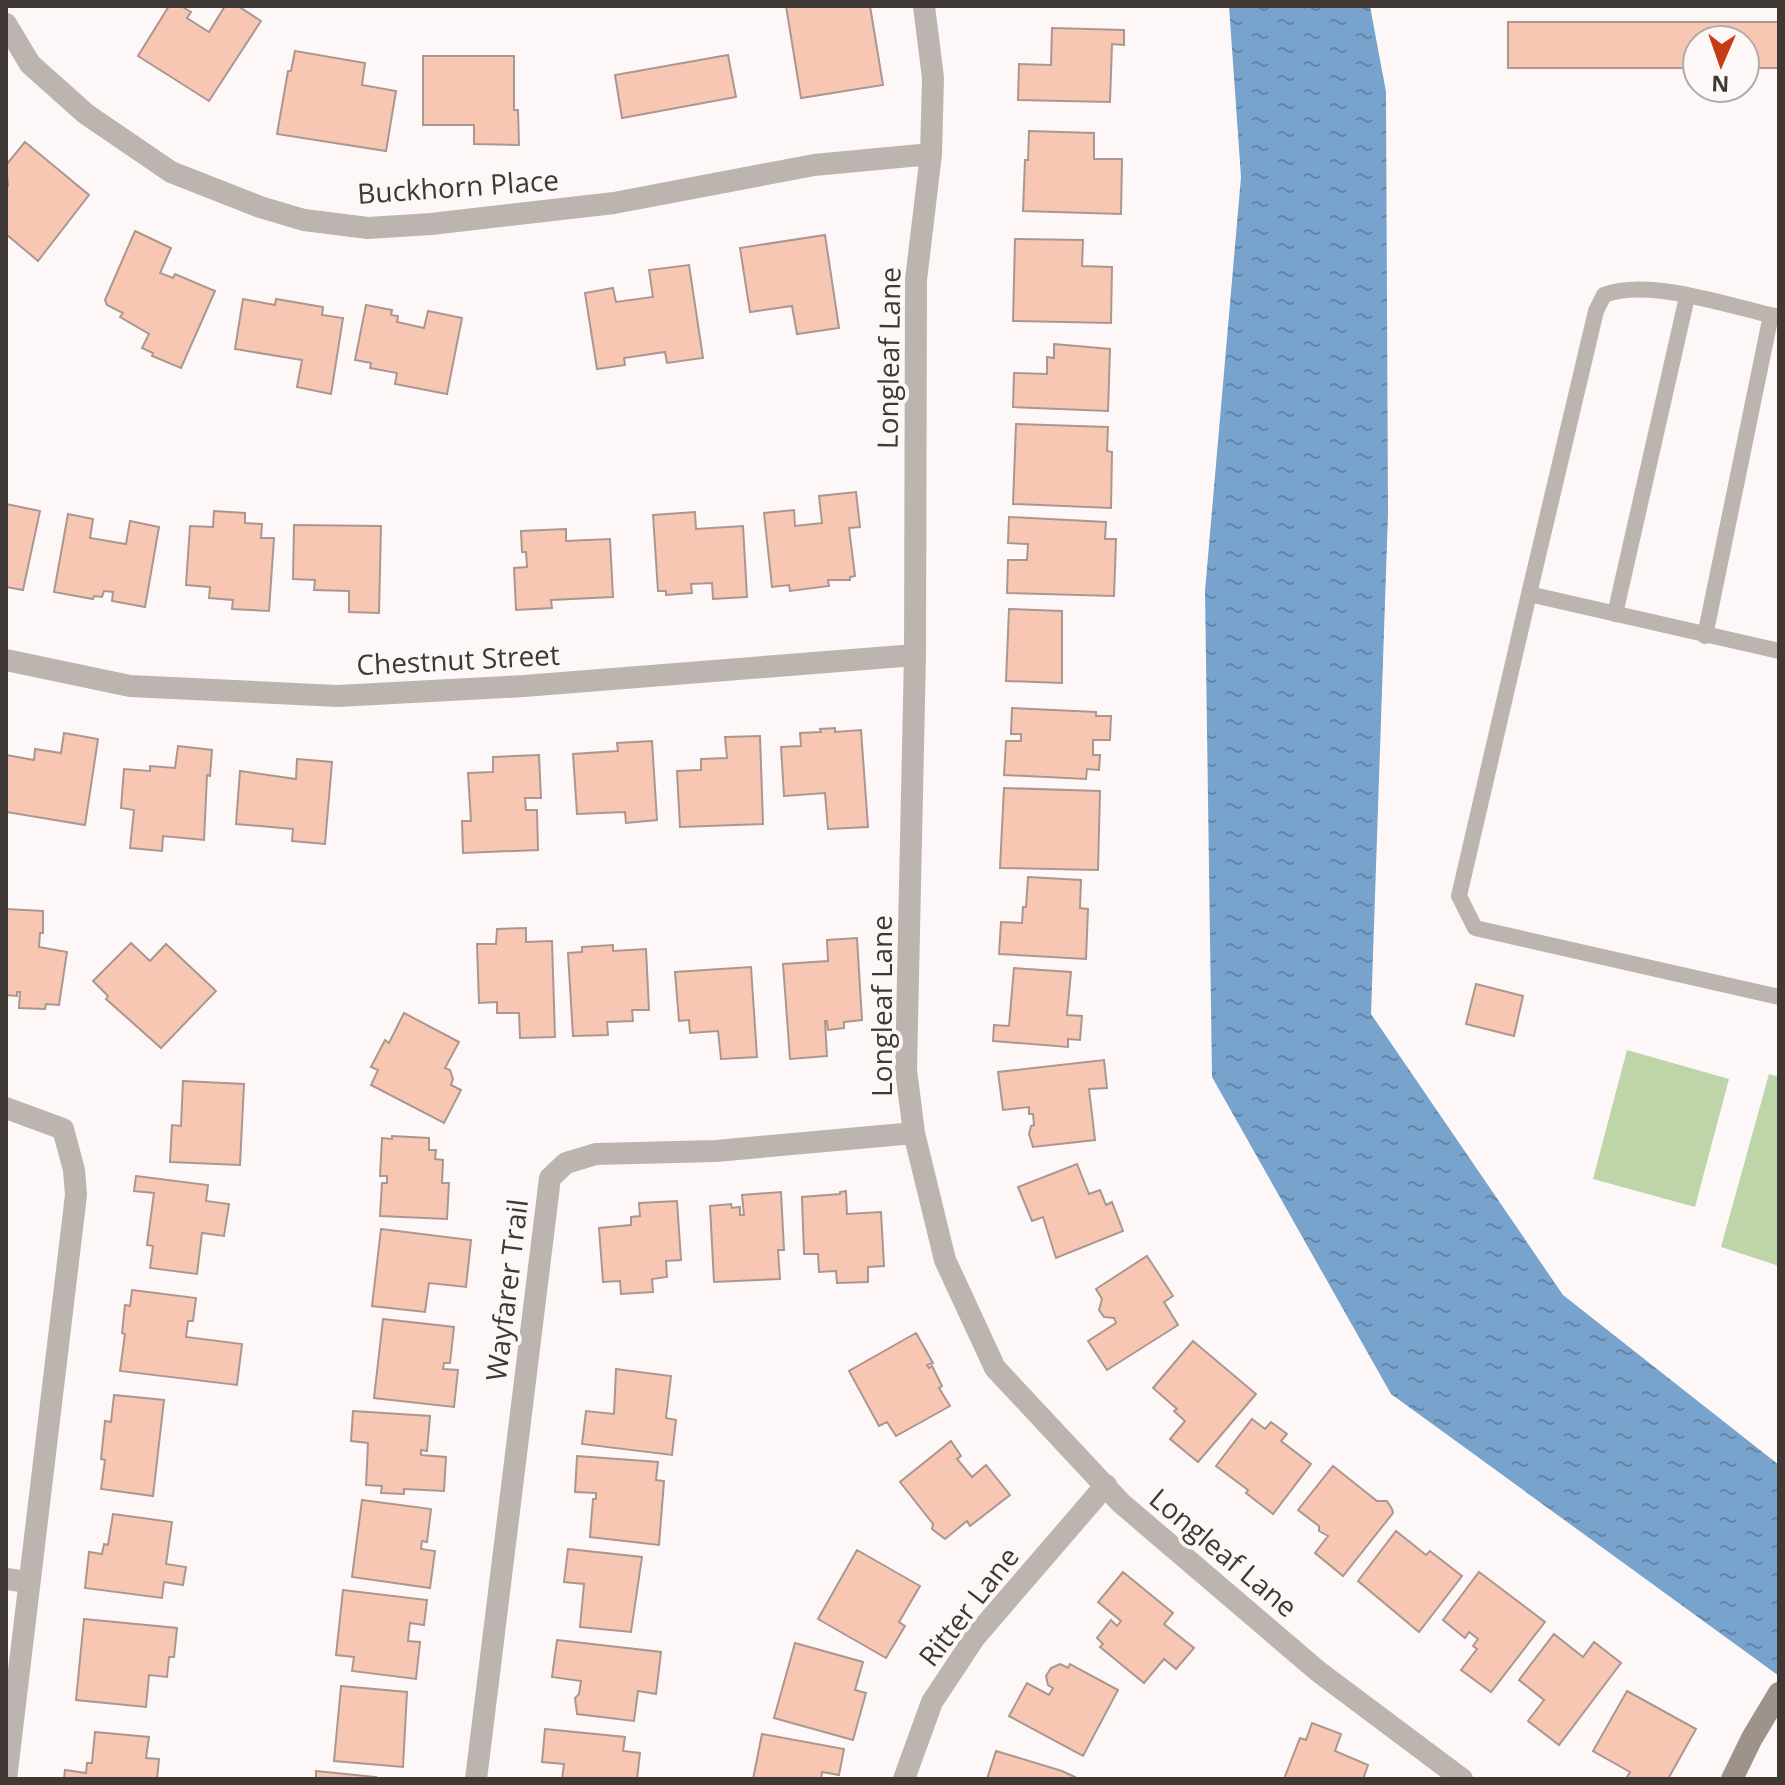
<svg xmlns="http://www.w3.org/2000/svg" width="1785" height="1785" viewBox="0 0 1785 1785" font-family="'Open Sans',sans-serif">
	<defs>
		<pattern id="water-ripples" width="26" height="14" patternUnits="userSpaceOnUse" patternTransform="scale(2)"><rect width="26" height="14" fill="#78a3cd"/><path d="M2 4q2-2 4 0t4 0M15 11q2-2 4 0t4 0" fill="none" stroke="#6486a7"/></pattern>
	</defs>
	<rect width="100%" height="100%" fill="#fdf8f7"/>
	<path fill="#bed5aa" d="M1627,1050l102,29 -34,128 -102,-28z
		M1769,1074l10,3v189l-58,-19z"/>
	<path fill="url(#water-ripples)" d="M1229,6h141l16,86 2,422 -17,500 192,281 216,170v211l-388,-282 -179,-317 -7,-486 36,-414z"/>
	<path fill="#f8c7b4" stroke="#ab9790" stroke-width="2" d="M169,6h12l10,6 -4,6 22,14 16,-26h13l23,15 -52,80 -71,-45z
		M786,6h84l13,79 -82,13z
		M1508,22h271v46h-34v-28h-48v28h-189z
		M1052,28l72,2v15l-12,-1 -2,58 -92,-2 1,-36 32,1z
		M295,51l70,12 -3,22 34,6 -10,60 -109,-17 11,-63h3z
		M728,55l8,42 -114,21 -7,-43z
		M423,56h91v54h4l1,35 -45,-1v-19h-51z
		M1029,131l65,2v26h28l-1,55 -98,-3 2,-51h3z
		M25,142l64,53 -51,66 -32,-27v-46l2,-2 -2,-21z
		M135,231l36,17 -11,25 13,5 2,-4 40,17 -34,77 -29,-12 1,-3 -11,-5 7,-14 -29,-17 3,-4 -16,-8 -2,-5z
		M825,235l14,93 -42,6 -5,-28 -42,6 -10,-64z
		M1015,239l68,1 -1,26 30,1 -1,56 -98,-2z
		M689,265l14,93 -36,5 -2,-11 -41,6 1,7 -28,4 -12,-76 28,-5 3,14 37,-5 -4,-27z
		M243,299l32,6 1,-6 47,8 -1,8 21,3 -12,76 -34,-7 5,-27 -67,-11z
		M366,305l26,5 -1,5 7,1 -1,6 27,6 4,-17 34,7 -15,76 -52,-10 2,-11 -27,-5 1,-5 -16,-3z
		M1054,344l56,5 -2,62 -95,-4 1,-34 33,1v-17l7,1z
		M1016,424l92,3 -1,24 5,1 -1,56 -98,-4z
		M856,492l4,35 -11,1 6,48 -5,1v3h-22l1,6 -39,5 -1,-6 -17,2 -8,-74 30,-3 1,16 27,-3 -3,-27z
		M6,504l34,7 -17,79 -17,-3z
		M214,511l31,2v10l17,1 -1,14h13l-5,73 -37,-2 1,-9 -24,-2 1,-11 -24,-2 4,-59 23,1z
		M695,512l1,17 47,-3 4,71 -34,2 -1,-16 -21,1 1,9 -26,2v-4h-8l-5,-76z
		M68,514l25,5 -3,19 36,6 4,-23 29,6 -14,80 -33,-6 1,-9 -9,-1 -2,6 -8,-1 -1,3 -39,-7z
		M1009,517l97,5 -1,17h11l-2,57 -107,-3 1,-33h19l1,-16 -20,-1z
		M294,525l87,1 -2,87 -30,-1v-21l-35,-1 1,-10 -22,-1z
		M566,529v12l44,-2 3,58 -62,3 1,8 -36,2 -2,-42 13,-1 -1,-15h-4l-1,-21z
		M1009,609l53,2v72l-56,-2z
		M1012,708l84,4v4h15l-1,24h-17v15h7l-1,15 -12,-1 -1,10 -82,-4 2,-34h15v-7h-10z
		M835,728v4l26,-2 7,97 -40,2 -3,-36 -41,3 -3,-49 20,-1 -1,-13 21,-1 -1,-3z
		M64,733l34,6 -13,86 -79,-13v-57l28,5 1,-11 26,4z
		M760,736l3,88 -83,3 -3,-56 24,-1v-11l26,-1 -2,-21z
		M652,741l5,79 -31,3 -1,-11 -48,2 -4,-60 45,-3 -1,-8z
		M178,746l34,4 -2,26 -3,-1 -3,65 -41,-4 -1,15 -32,-3 4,-38 -13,-2 3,-39 26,2v-5l25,2z
		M539,755l2,43h-16l1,12h11l1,40 -75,3 -1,-32h9l-3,-48 25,-1v-15z
		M297,759l35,3 -7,82 -33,-3 1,-12 -57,-5 4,-53 56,8z
		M1004,788l96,3 -2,79 -98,-2z
		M1028,877l53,3 -1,28 8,1 -2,50 -87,-5 2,-32 21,1 1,-16h3z
		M6,909l37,2v22h-3l-1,14 28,5 -8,53 -13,-1 -1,5 -26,-1 1,-16h-3v4l-11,-1z
		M526,928v14l26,-1 3,96 -35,1 -1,-25h-22v-11l-18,1 -2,-59h19l1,-15z
		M857,938l5,82 -18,2v6l-16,2 -1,-9h-2l2,35 -37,3 -7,-95 45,-3 -1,-21z
		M131,943l19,18 16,-17 50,47 -55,57 -55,-49 2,-3 -15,-15z
		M613,945v6l33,-2 3,61h-17l1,11 -26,1 1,13 -35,1 -5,-83 14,-1v-5z
		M751,967l6,90 -36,2 -3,-28 -28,2 -1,-13 -10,1 -4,-49z
		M1014,968l57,4 -4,43 15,1 -2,24 -12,-1v8l-75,-6 1,-16 15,1z
		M1476,984l47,12 -9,40 -48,-12z
		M404,1013l55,29 -14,26 5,2 3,9 -2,6 10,5 -17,33 -73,-38 7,-15 -7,-3 14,-27 4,3z
		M1104,1060l3,28 -18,1 6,51 -62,7 -4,-13 2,-8 3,-1 -1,-11h-4v-7l-26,3 -5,-38z
		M183,1081l61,3 -4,81 -70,-3 2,-37 9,1z
		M392,1136l37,2v12h7l-1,9 8,1 -1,23h7l-2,36 -67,-3 2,-33h5v-7h-7l2,-38 10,1z
		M1077,1164l12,30 11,-4 6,15 6,-3 11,29 -67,27 -13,-41 -11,4 -14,-34z
		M136,1176l72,9 -2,16 23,3 -5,32 -22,-3 -5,41 -47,-6 3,-22 -6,-1 7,-52 -20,-2z
		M846,1191l1,23 34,-2 3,54 -16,1v15l-31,1 -1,-12 -17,1 -1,-18h-14l-2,-57 38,-3v-2z
		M781,1192l3,58h-6l2,29 -66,3 -4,-76 21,-2 1,4 8,-1v8h4l-2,-20z
		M677,1201l4,59 -15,1 1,16 -15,2 1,13 -32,2 -1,-13 -17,1 -4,-54 32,-3v-8l9,-1 -1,-13z
		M381,1229l90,11 -5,47 -37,-4 -4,29 -53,-6z
		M1147,1256l26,40 -9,6 14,23 -71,45 -19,-29 28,-18 -2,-5 -10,-1 -5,-7 3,-11 -6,-10z
		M132,1290l64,8 -3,23h-5l-2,16 56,7 -5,41 -117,-14 5,-37 -3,-1 3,-28 5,1z
		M383,1319l71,8 -4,36h-6l-1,6 15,1 -4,37 -80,-9z
		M916,1333l17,30 -6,2 2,3 3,-2 10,20 -3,2 11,18 -54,30 -9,-14 -8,4 -30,-55z
		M1193,1341l63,53 -58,68 -28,-23 15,-18 -11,-10 3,-2 -24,-21z
		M616,1369l55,7 -5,42 10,2 -4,35 -90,-11 4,-33 28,3z
		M114,1395l50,5 -11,96 -52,-7 4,-29 -4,-1 4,-38 6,1z
		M353,1411l77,5 -3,35 -6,-1v5l25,2 -2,34 -40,-2v5l-23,-1 1,-7 -16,-1 2,-42 -17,-2z
		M1252,1419l13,10 6,-7 16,12 -6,7 30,23 -38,50 -27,-21 2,-3 -32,-24z
		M951,1441l10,15 -4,3 15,18 14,-12 24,30 -40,31 -3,-5 -22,18 -13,-10 1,-5 -33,-42z
		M577,1456l81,6 -2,18 8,1 -5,64 -69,-8 3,-38h3v-6l-21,-1z
		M1333,1466l44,35h10l5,8 1,4 -50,63 -28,-23 13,-17 -9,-5v-5l-21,-16z
		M362,1500l69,9 -4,33 -5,-1 -1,8 14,2 -5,37 -78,-11z
		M113,1514l59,8 -6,42 20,3 -3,18 -19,-3 -2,16 -77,-10 4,-36 13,2 2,-10 4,1z
		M1396,1531l30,24 4,-4 32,25 -43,56 -61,-51z
		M568,1549l74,8 -11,75 -51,-5 4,-43 -20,-2z
		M857,1550l63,36 -21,36 6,4 -19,32 -68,-39z
		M1123,1572l50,41 -9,11 30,24 -18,21 -12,-10 -20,24 -44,-36 3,-3 -6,-6 14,-18 6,6 4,-5 -23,-19z
		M1479,1572l66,50 -54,70 -30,-22 16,-21 -4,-3 5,-7 -9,-7 -4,6 -22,-18z
		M343,1590l84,10 -3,25 -14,-2 -2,18 12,1 -4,37 -64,-8 2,-14 -18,-2z
		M84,1619l93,9 -3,29h-5l-2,20 -18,-2 -3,32 -70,-7z
		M1554,1634l29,23 11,-15 27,21 -62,82 -31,-24 16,-21 -25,-20z
		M557,1640l104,12 -5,42 -18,-3 -4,30 -57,-7 -2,-16 4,-4 2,-13 -29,-4z
		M795,1643l68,19 -8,28 11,3 -13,47 -79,-22z
		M1060,1664l8,4 2,-4 48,26 -35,66 -74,-40 18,-33 22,12 4,-7 -5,-3 -2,-9 5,-8z
		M341,1686l66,6 -4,75 -69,-6z
		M1627,1691l69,38 -28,50h-42l4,-7 -37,-21z
		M1312,1723l29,11 -6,17 33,14 -5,14h-79l16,-41 6,2z
		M545,1729l80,8 -2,14 17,2 -3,26h-75l2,-15 -22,-2z
		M95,1732l54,5 -3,21 13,1 -2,20h-93l1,-9 21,3 1,-10h5z
		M762,1734l82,15 -5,26 -17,-3 -1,7h3h-71z
		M996,1751l66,20 13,6 -1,2h-87z
		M316,1771l60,6 -1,2h-59z"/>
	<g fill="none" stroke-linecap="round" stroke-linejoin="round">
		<path stroke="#bcb4af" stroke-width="16" d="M1529,594l67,-283 8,-16c44,-18 127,12 175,22
			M1615,614l72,-317
			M1705,636l66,-321
			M1779,651l-250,-57 -70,302 16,32 304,69"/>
		<path stroke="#bcb4af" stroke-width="22" d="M924,6l9,72 -2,76 -15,126 -1,375 -9,415 8,63 31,127 50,108 126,135 198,169 143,107
			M6,24l24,40 56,50 85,58 89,35 44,13 64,8 63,-4 183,-21 200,-38 117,-11
			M6,660l124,26 208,10 186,-10 391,-31
			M6,1108l57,21 11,41 2,25 -70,584
			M6,1579l23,3
			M476,1779l74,-601 16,-15 30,-9 120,-3 198,-18
			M904,1779l28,-77 43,-65 131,-152"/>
		<path stroke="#9d938b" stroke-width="22" d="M1732,1779l20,-41 27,-45"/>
	</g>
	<g text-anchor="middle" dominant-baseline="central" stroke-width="8" stroke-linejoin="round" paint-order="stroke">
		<g font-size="28" fill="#403834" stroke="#fdf8f7">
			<text transform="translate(458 186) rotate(-4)">Buckhorn Place</text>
			<text transform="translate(888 358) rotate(-89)">Longleaf Lane</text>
			<text transform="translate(458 659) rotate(-3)">Chestnut Street</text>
			<text transform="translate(881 1006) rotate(-90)">Longleaf Lane</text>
			<text transform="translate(506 1290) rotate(-83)">Wayfarer Trail</text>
			<text transform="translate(1224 1552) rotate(40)">Longleaf Lane</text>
			<text transform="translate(968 1606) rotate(-52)">Ritter Lane</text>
		</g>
	</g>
	<rect width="1785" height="1785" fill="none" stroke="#403834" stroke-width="16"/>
	<g transform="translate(1721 64) rotate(182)"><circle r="38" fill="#fdf8f7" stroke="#b1aba9" stroke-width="2"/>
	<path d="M0-6L14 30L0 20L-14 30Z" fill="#c63d15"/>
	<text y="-12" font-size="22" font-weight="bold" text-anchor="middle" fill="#403834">N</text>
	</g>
</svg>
